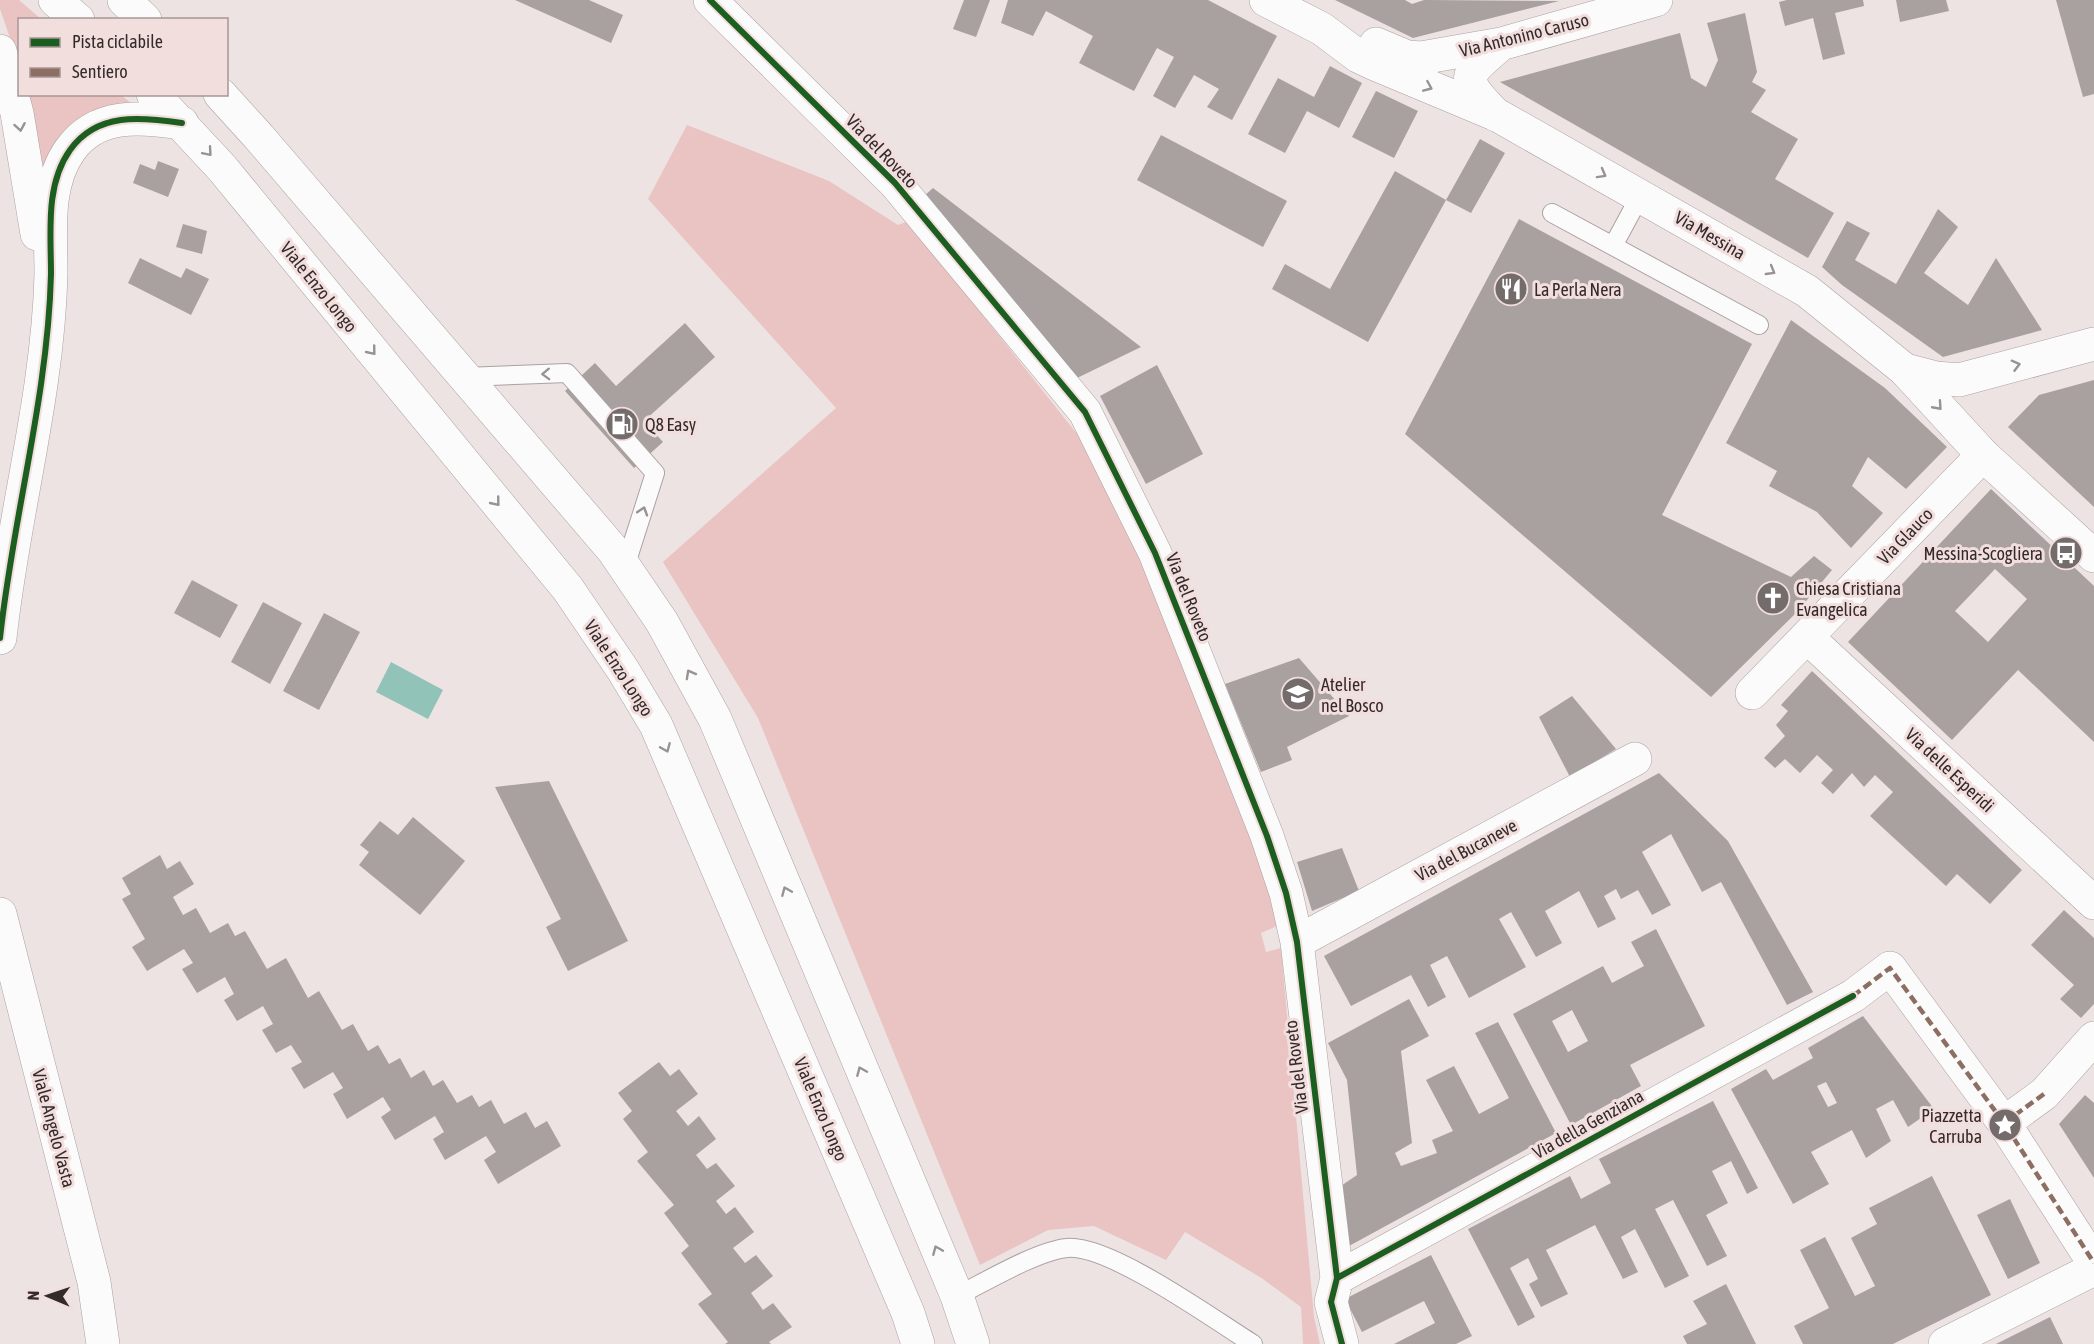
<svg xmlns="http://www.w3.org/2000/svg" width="2094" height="1344" viewBox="0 0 2094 1344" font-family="'Asap Condensed',sans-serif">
	<rect width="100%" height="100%" fill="#eee3e3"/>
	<path fill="#eac3c3" d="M0,0h19l22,19 -21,1 -1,44 -19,-55z
		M27,95h94l10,8c-41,2 -74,22 -86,62l-6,-3z
		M687,125l142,56 69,44 10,-4 173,218 59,120 125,315 12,52 -16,7 5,19 15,-4 33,369 6,27h-17l-2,-37 -38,-28 -78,-47 -19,28 -72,-34 -46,4 -68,35 -222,-547 -95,-156 173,-154 -188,-209z"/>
	<path fill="#91c3b8" d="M391,662l52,28 -15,29 -52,-27z"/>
	<path fill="#a9a0a0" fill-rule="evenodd" d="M515,0h74l34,15 -12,28z
		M964,0h26l-14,37 -23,-8z
		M1008,0h200l69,36 -45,84 -25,-13 12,-18 -25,-14 -19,33 -22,-12 21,-39 -17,-9 -23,43 -55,-28 14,-27 -47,-25 -13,25 -32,-13z
		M1335,0h70l7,4 12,-4 135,1 -146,37z
		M1787,0h76l1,6 -29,7 10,41 -22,6 -10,-42 -28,8 -6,-24z
		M1896,0h50l3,11 -49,11z
		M2056,0h38v94l-11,3z
		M1745,13l12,59 -5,10 14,8 -15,22 47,27 -23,40 59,34 -26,45 -308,-176 180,-49 11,45 15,9 12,-27 -11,-37z
		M1330,66l32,17 -23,45 -32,-17 -22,42 -37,-19 30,-56 36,19z
		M1376,91l42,20 -24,47 -42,-21z
		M1161,135l126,66 -24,46 -126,-67z
		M1480,139l25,14 -34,60 -25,-13z
		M158,161l21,8 -11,28 -35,-14 7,-19 15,6z
		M1395,171l51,29 -78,142 -96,-53 13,-25 45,25z
		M933,188l208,159 -64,31 -154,-181z
		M1938,209l20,18 -34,46 44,32 28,-47 46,72 -99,27 -101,-72 -20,-18 25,-46 23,12 -15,27 41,24z
		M1519,219l233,125 -90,171 129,62 23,-21 18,14 -36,43 -85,84 -306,-263z
		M183,224l24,7 -5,23 -26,-7z
		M140,258l41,20 5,-10 23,11 -18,36 -63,-32z
		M1791,320l94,68 62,59 -41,42 -38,-32 -16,29 31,27 -32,35 -34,-36 -48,-26 8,-15 -51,-28z
		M685,323l30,34 -71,64 19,21 -29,26 -69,-77 30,-28 21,23z
		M1157,365l46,89 -57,30 -46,-88z
		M2094,380v127l-86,-80 31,-32z
		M1991,489l103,97v156l-76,-72 -66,70 -104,-98zM1995,569l32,30 -39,43 -33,-31z
		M192,580l46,25 -18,33 -46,-25z
		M263,602l39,21 -32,61 -39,-22z
		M324,613l36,19 -41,78 -36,-19z
		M1299,658l50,58 -62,31 5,13 -31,12 -36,-88z
		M1812,671l210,199 -32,34 -33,-30 -11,12 -76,-70 23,-24 -18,-17 -11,12 -12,-14 -19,21 -12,-11 12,-13 -16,-15 -17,18 -15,-14 -10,9 -11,-10 21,-22 -9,-11 12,-14 -7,-6z
		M1572,696l44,53 -46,28 -31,-60z
		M1659,773l69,68 85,151 -26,13 -66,-123 -19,10 -31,-58 -29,18 29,53 -19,10 -14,-25 -17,9 -5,-10 -12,7 12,23 -18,9 -19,-37 -34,20 17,32 -26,14 -25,-45 -12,7 27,48 -57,31 -22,-42 -17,9 16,32 -18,10 -17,-32 -60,31 -27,-50z
		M549,781l79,160 -60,30 -22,-44 15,-8 -66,-132z
		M413,817l52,44 -45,54 -61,-50 10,-13 -9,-7 20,-24 18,14z
		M1342,848l17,43 -47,20 -15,-49z
		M160,855l7,14 13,-8 14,23 -21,13 10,18 13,-7 14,25 18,-10 7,13 10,-5 22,38 19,-11 22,40 11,-7 23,39 11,-6 15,27 10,-6 11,19 11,-6 11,20 13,-8 9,16 10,-6 14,23 15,-8 7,12 12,-7 13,24 22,-12 9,16 12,-7 14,25 -63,38 -14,-24 12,-8 -10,-16 -41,24 -12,-21 11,-7 -9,-16 -40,24 -14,-23 10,-7 -8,-13 -36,22 -14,-25 10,-6 -10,-16 -29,17 -13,-21 11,-6 -11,-17 -15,8 -14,-23 11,-6 -10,-18 -26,15 -13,-21 10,-6 -9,-17 -28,16 -15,-24 11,-6 -9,-14 -37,22 -15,-24 13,-8 -23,-40 9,-5 -9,-16z
		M2064,910l30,28v66l-13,14 -21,-19 14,-14 -43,-40z
		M1656,929l49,97 -75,39 11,21 -70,39 -58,-111 90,-48 9,17 32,-17 -13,-24zM1572,1010l16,31 -20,11 -16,-31z
		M1409,999l20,37 -28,15 11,92 -17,10 6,13 36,-13 -5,-13 21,-9 -27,-51 28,-14 25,48 30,-16 -34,-65 23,-11 58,111 -207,113 -14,-56 22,-15 -10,-95 -19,-37z
		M1863,1016l71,93 -26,18 -15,-27 -17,9 15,32 -25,17 -14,-28 -41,22 18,32 -36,20 -62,-115 35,-20 7,11 40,-22 -5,-10zM1826,1082l11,21 -9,4 -11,-21z
		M659,1062l11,14 9,-7 19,25 -22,17 12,15 11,-10 17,23 -20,16 11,14 9,-6 19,23 -19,15 10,13 9,-7 19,25 -21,16 12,15 11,-8 17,21 -22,17 12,17 10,-7 19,24 -23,15 2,2h-46l3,-2 -30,-38 14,-10 -31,-41 8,-7 -25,-33 10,-8 -37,-44 11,-9 -25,-33 9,-8 -14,-18z
		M2085,1095l9,8v75l-35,-54z
		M1713,1101l45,87 -11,6 -16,-33 -19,10 16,32 -22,12 21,41 -20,10 -34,-66 -18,9 34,67 -24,12 -30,-59 -14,8 17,35 -15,7 -28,-54 -49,25 22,44 -27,13 -12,-23 9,-5 -10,-21 -18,10 25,49 -17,9 -50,-97 102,-53 11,23 30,-16 -12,-24z
		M1932,1176l59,119 -98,49h-90l-9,-18 35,-18 -29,-58 25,-13 30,59 20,-10 -24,-48 26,-14 -8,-16z
		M2010,1199l30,64 -32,16 -31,-64z
		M1431,1255l41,81 -16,8h-62l41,-21 -11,-22 -62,31 -17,-33z
		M1726,1284l30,60h-69l-4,-8 24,-12 -14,-23z
		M2050,1317l13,27h-67z"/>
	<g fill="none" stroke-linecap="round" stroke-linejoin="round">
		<defs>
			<path id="lane" d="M1552,213l207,112
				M1613,246l27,-50
				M464,377l103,-4 88,100 -30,94
				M957,1296c28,-14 80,-45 110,-48 42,-4 146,71 186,96"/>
			<path id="street" d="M710,0l185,183 190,229 70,141 112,283 19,57 11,49 40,336 -6,24 11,42
				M1905,370l31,8 23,2 135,-36
				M1807,637l287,266
				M1752,693l231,-238
				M1297,942l338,-183
				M2004,1123l40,-29 50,-56
				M1337,1278l516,-282 37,-28 114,155 90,140
				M1945,1344l149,-75"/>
			<path id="secondary" d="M55,0l23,20
				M124,0l21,20
				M0,51l17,62 20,121
				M153,94l69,74 346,421 55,81 33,55 252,588 10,31
				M220,94l39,43 354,413 49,72 53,97 242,577 16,48
				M0,638c13,-122 48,-242 51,-364 0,-41 -6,-89 19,-124 27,-38 71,-33 112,-27
				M0,914l94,368 9,62"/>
			<path id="primary" d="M1266,0l56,29 36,27 17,8 122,51 310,176 98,79 78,85 111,101
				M1376,44l31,13 14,1 80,-14 155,-44
				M1496,115c-37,-38 -33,-38 5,-71"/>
		</defs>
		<use href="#lane" stroke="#aaa2a1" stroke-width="20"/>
		<use href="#street" stroke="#aaa2a1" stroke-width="34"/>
		<use href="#secondary" stroke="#aaa2a1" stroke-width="34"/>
		<use href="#primary" stroke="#aaa2a1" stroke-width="34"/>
		<use href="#lane" stroke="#fcfbfb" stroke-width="18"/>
		<use href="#street" stroke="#fcfbfb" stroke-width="33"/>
		<use href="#secondary" stroke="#fcfbfb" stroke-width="33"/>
		<use href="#primary" stroke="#fcfbfb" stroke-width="33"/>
		<path stroke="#8d6e63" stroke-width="4.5" stroke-dasharray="9 4.5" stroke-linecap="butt" d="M1853,996l37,-28 114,155 90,140
			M2004,1123l40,-29"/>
		<defs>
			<path id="cycleway" d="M710,0l185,183 190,229 70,141 112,283 19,57 11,49 40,336 -6,24 11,42
				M0,638c13,-122 48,-242 51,-364 0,-41 -6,-89 19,-124 27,-38 71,-33 112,-27
				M1337,1278l516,-282"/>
		</defs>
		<use href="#cycleway" stroke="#f3dede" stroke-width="10"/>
		<use href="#cycleway" stroke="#1b5e20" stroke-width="6"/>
	</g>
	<defs><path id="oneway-chevron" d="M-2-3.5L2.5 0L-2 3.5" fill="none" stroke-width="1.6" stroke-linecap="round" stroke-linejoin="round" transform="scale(1.5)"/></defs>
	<g stroke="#989393">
		<use href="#oneway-chevron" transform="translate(1428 87) rotate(23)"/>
		<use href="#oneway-chevron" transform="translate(20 127) rotate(80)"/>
		<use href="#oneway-chevron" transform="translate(208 152) rotate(49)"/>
		<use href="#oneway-chevron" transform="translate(1602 174) rotate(29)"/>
		<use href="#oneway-chevron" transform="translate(1771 271) rotate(30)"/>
		<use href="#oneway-chevron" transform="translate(372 351) rotate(51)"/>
		<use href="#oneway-chevron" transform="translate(2016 365) rotate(-15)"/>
		<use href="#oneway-chevron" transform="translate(546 374) rotate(178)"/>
		<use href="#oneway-chevron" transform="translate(1938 406) rotate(48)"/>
		<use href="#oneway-chevron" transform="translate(496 502) rotate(51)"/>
		<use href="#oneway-chevron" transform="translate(643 511) rotate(-72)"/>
		<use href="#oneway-chevron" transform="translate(690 674) rotate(-119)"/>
		<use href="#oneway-chevron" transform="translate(666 748) rotate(67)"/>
		<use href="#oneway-chevron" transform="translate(786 891) rotate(-113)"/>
		<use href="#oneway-chevron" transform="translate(861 1071) rotate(-113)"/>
		<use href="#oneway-chevron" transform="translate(937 1250) rotate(-113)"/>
	</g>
	<defs>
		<symbol id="restaurant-disc" viewBox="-11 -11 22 22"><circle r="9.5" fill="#746b6b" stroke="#f3dede"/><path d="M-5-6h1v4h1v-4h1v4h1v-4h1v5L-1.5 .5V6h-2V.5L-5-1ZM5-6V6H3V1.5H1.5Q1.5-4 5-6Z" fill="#fff"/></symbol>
		<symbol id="fuel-disc" viewBox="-11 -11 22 22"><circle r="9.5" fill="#746b6b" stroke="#f3dede"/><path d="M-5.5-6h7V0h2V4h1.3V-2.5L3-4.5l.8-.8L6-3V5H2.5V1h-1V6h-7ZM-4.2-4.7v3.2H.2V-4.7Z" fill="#fff"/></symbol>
		<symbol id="bus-disc" viewBox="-11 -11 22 22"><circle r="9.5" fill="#746b6b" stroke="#f3dede"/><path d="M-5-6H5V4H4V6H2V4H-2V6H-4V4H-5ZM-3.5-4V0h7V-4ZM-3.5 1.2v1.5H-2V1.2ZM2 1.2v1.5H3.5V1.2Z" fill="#fff"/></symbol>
		<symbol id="church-disc" viewBox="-11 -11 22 22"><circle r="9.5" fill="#746b6b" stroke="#f3dede"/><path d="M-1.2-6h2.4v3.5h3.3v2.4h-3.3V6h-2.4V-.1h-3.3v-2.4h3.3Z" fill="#fff"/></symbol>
		<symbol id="school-disc" viewBox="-11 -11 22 22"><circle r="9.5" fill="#746b6b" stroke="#f3dede"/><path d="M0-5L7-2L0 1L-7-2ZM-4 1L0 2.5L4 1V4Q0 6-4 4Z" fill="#fff"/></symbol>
		<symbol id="sight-disc" viewBox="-11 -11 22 22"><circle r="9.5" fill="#746b6b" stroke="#f3dede"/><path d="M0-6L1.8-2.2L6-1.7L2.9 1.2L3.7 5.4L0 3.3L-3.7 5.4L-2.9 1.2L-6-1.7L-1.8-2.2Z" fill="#fff"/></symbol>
	</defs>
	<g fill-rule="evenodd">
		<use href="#restaurant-disc" x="1492" y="270" width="38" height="38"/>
		<use href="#fuel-disc" x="603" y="405" width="38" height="38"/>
		<use href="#bus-disc" x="2047" y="534" width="38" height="38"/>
		<use href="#church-disc" x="1754" y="579" width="38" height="38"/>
		<use href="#school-disc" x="1279" y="675" width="38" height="38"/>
		<use href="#sight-disc" x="1986" y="1106" width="38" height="38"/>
	</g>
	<g text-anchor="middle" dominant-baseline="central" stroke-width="6" stroke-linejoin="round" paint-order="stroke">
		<g font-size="18" fill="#332b2b" stroke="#f3dede">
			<text transform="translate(1524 35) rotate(-14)">Via Antonino Caruso</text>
			<text transform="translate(882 151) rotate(46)">Via del Roveto</text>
			<text transform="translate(1710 235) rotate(30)">Via Messina</text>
			<text transform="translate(319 287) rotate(51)">Viale Enzo Longo</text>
			<text transform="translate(1905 536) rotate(-46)">Via Glauco</text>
			<text transform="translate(1189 597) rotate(68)">Via del Roveto</text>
			<text transform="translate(619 668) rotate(57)">Viale Enzo Longo</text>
			<text transform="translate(1950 770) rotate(43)">Via delle Esperidi</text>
			<text transform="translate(1466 850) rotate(-28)">Via del Bucaneve</text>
			<text transform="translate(1296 1067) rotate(-97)">Via del Roveto</text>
			<text transform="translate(821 1109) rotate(67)">Viale Enzo Longo</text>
			<text transform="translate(1588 1124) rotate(-29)">Via della Genziana</text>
			<text transform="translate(54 1128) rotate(75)">Viale Angelo Vasta</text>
		</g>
		<g font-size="18" fill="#332b2b" stroke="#f3dede" text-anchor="start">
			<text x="1534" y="289">La Perla Nera</text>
			<text x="645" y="424">Q8 Easy</text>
			<text x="2043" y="553" text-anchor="end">Messina-Scogliera</text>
			<text x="1796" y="588">Chiesa Cristiana<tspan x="1796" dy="21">Evangelica</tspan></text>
			<text x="1321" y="684">Atelier<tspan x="1321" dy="21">nel Bosco</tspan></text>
			<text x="1982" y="1115" text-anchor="end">Piazzetta<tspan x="1982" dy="21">Carruba</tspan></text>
		</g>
	</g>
	<rect x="18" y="18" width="210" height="78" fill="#f3dede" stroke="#a69696" stroke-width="1.5"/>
	<rect x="30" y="38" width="30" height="9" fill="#1b5e20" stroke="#a69696" stroke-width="1.5"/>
	<text x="72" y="48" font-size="18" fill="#332b2b">Pista ciclabile</text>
	<rect x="30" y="68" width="30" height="9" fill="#8d6e63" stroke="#a69696" stroke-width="1.5"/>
	<text x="72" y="78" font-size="18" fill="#332b2b">Sentiero</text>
	<g transform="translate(48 1296) rotate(272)" stroke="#f3dede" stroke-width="4.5" paint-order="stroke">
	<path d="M0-4.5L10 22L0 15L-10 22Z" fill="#332b2b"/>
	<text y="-9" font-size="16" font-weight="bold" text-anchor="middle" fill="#332b2b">N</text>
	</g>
</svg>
